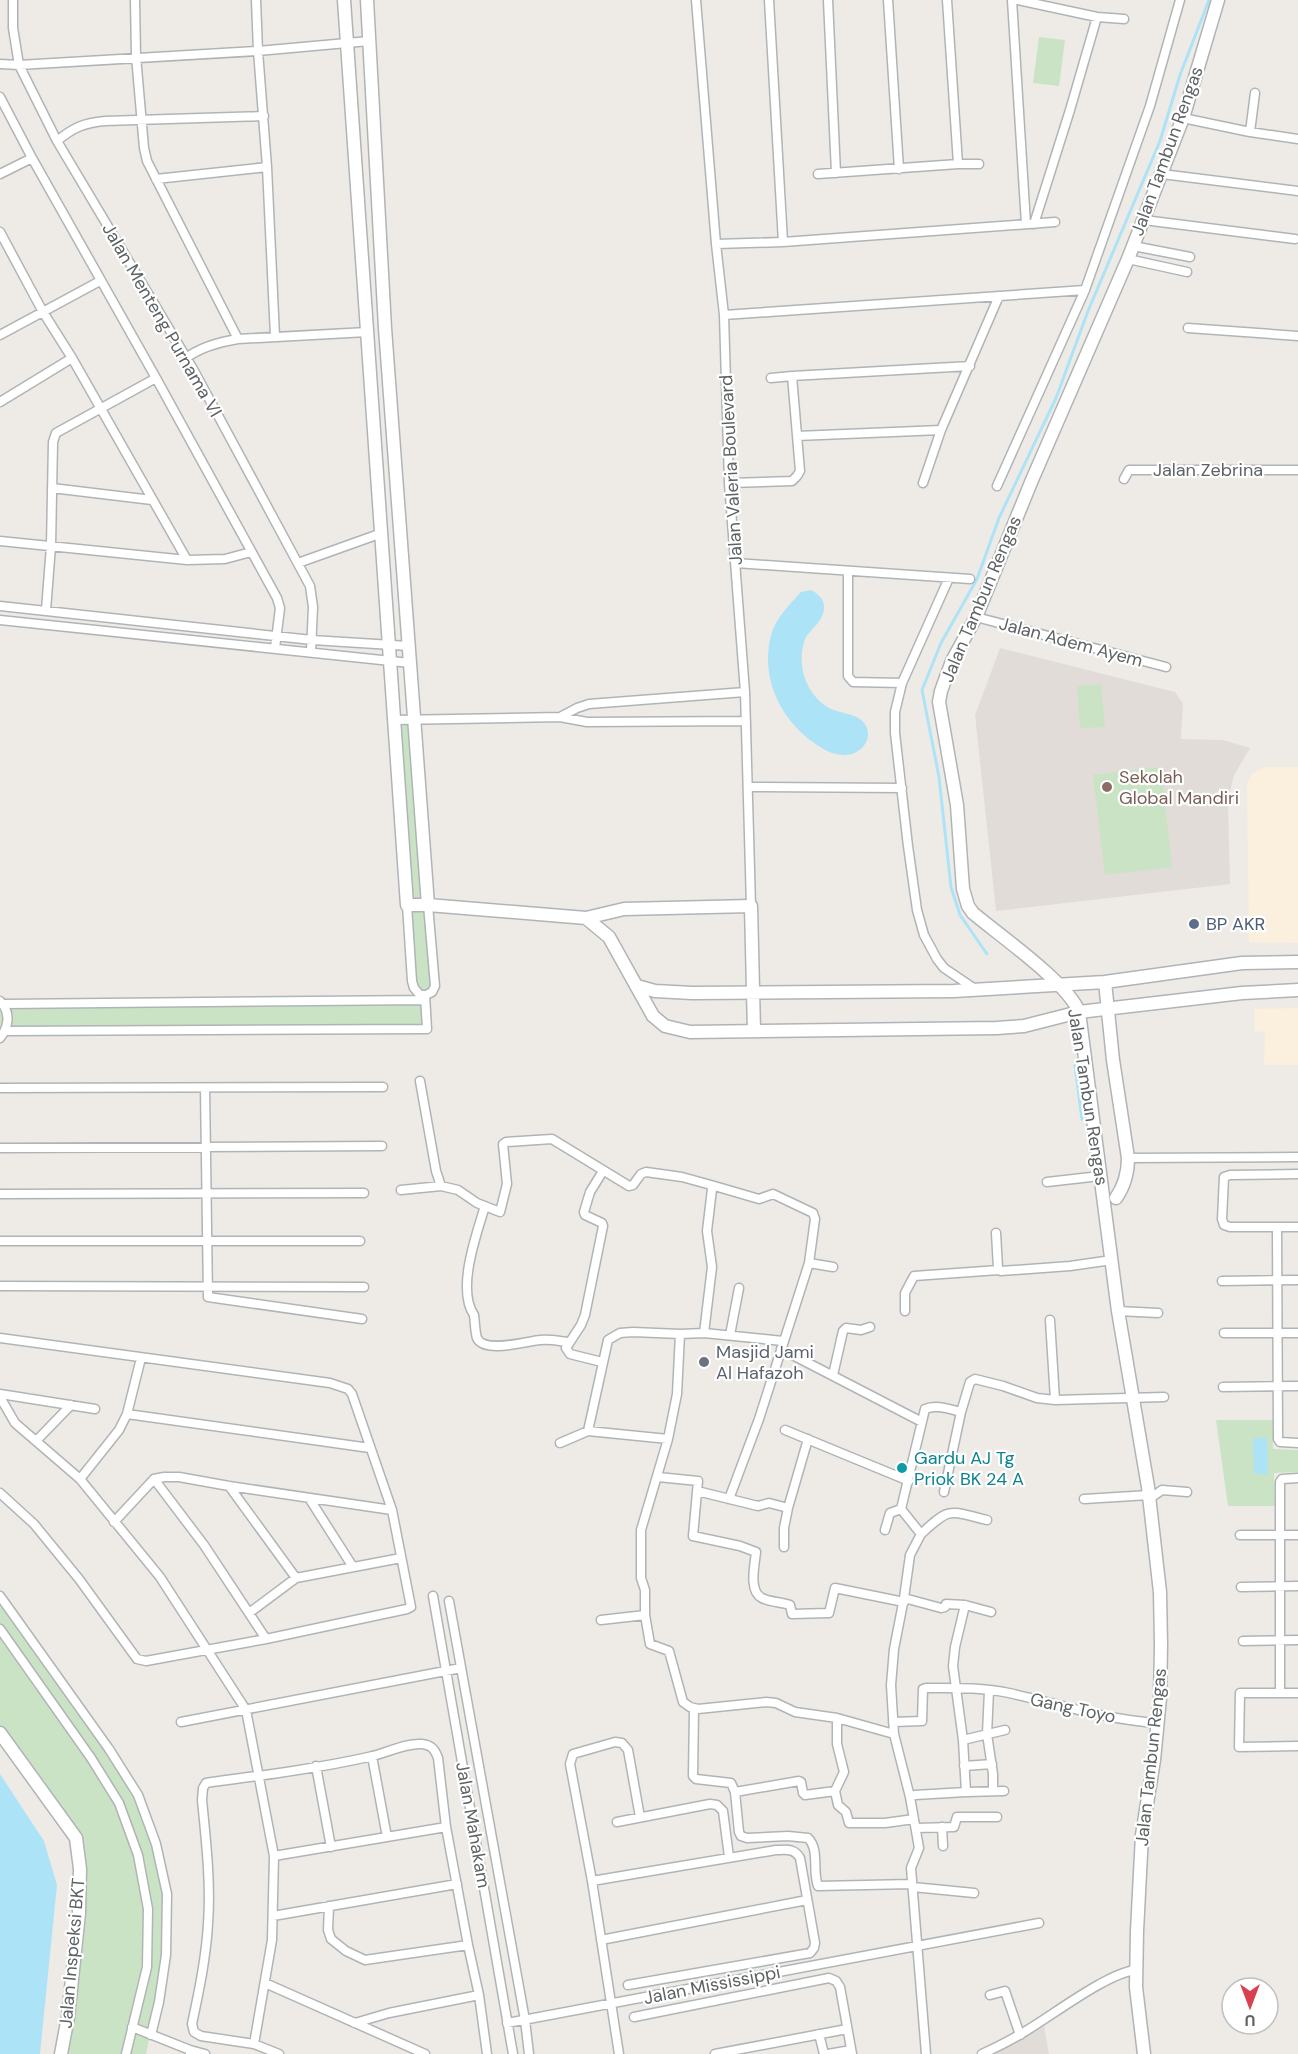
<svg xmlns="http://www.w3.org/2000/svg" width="1298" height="2054" viewBox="0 0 1298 2054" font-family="'DM Sans',sans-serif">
	<rect width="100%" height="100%" fill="#eeebe6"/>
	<path fill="#fbefde" d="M1264,767h34v176l-49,-1 -2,-158 5,-10z
		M1298,1008v57h-34l1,-33 -11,-1 1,-22z"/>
	<path fill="#e1dcd7" d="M1000,648l175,44 8,12 -2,35 42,1 27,8 -16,27 -6,25 2,84 -234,27 -21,-196z
		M1044,2026l5,28h-54z"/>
	<path fill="#cae3c5" d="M1039,37l26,3 -6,46 -26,-3z
		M1101,684l4,43 -25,1 -3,-42z
		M413,719l22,254 -5,21 -16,-6 -19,-268z
		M1161,767l11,100 -67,8 -12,-100z
		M425,1000l2,29 -421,2 -6,7v-37z
		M1216,1420h57v29l25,1v22l-24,1 1,33h-47z
		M0,1596l138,199 29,99 -1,61 -20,99h-86l9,-49 7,-167 -76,-105z"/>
	<path fill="#ade3f6" d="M811,590c15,8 17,19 7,33 -4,5 -9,9 -12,14 -4,9 -5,18 -4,27 1,18 14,40 32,46 7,3 19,4 26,9 17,13 5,37 -17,36 -8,-1 -13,-2 -21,-7 -40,-23 -64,-70 -50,-116 5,-15 19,-29 29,-40z
		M1253,1438h14l1,36h-14z
		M0,1774l44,67 13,44 -17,169h-40z"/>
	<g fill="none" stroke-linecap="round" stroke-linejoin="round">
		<path stroke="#ade3f6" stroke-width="3" d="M987,954l-27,-39 -9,-28 -12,-110 -17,-87 19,-47 36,-64 22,-61 57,-120 32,-87 72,-170 20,-66 29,-75
			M1075,1065l7,54"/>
		<defs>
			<path id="street" d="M13,0v28l6,37 38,76 136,228 117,217 3,21 -2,44
				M135,0l1,56 8,92 3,13 91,178 129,-7
				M256,0l2,51 9,116 8,169
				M696,0l20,244 8,71 5,168 16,209 6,214
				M769,0l14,242
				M828,0l8,173
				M888,0l11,169
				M947,0l11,164
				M1012,0l14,224
				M1018,0l79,17 27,2
				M0,64l19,1 239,-14 111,-10
				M0,97l32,61 124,220 121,220 3,10 -5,40
				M1183,118l67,14 48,7
				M1250,132l5,-39
				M57,141c17,-14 27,-18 48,-20l159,-5
				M0,174l32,-16
				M818,174l140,-10h21
				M1162,174l136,17
				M156,179l111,-12
				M1144,220l151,19
				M1034,224l36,-114 27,-93
				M0,232l43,80 29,46 115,202
				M716,244l67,-2 272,-20
				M1133,246l57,11
				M1128,259l59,13
				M724,315l361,-25
				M1188,328l110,8
				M0,335l100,-54
				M186,358c15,-11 33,-16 52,-19
				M771,378l21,-2
				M0,402l72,-44
				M797,436l144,-6 58,-134
				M1124,479l5,-9h169
				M729,483l63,-2 5,-5 3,-5 -8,-95 178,-10
				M923,483l18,-53
				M997,486l88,-196 65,-184 30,-106
				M52,488l100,12
				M0,541l187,19 38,-1 26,-7
				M298,563l84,-30
				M736,563l234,16
				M848,571v105l5,6 49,1
				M949,578l-47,105 -7,29v21l13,113 9,64 7,25 13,24 7,9 31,21
				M0,606l312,34 96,6
				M46,610l5,-64 2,-104 3,-9 100,-55
				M976,617l190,50
				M0,620l410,43
				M560,717l17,-9 12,-4 156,-12
				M395,720l165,-3 27,5 159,-1
				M749,787l153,1
				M407,905l5,76 2,7 6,7h6l6,-3 3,-6 -7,-81
				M4,1004l421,-4
				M6,1031l421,-2 -2,-34
				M0,1038c9,-11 11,-26 0,-37
				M420,1081l16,90 5,15
				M0,1088l383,-1
				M205,1088l3,209 154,22
				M0,1148l382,-2
				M1128,1158l170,-1
				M1298,1174l-68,1 -6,2 -2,42 2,6 6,2h68
				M1047,1182l53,-6
				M711,1185l48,14 14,-5 40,19 2,6 -6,44 -50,156 -30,80
				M401,1190l40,-4 17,4 19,13 23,9 7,-28 -4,-40 3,-2 46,-3 77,47 4,-1 8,-11 5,-2 36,5 29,8 1,4 -5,42 5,36 -8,66
				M0,1194l364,-1
				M485,1206c-8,27 -29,83 -11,109 1,7 1,17 3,23 7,16 51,3 63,2 9,-1 19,1 28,2
				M1277,1227l1,212 2,3 18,1
				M996,1233l2,35 3,3 69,-5 42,-6
				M0,1241h360
				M809,1263l24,4
				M1222,1281l76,-1
				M0,1286l364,1
				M905,1311v-18l9,-17 85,-6
				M1118,1311l40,2
				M1050,1320l5,80
				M1224,1333h74
				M680,1334l-3,60 -9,45 -27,91v48l4,12v25l5,29 19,7 14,51 7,5 8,2 68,-7 10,1 19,9 42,6 57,16
				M730,1335l9,-47
				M0,1338l330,45 18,6 4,5 40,116 19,97 -4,2 -141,30 -120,22 -9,-2 -58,-80 -45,-55 -34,-31
				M781,1349l141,73
				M602,1362l-32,-8 -4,-6 15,-23 4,-10 18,-89 -1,-3 -17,-8 -1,-3 6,-20 13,-21
				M833,1375l10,-44 3,-3 15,2 9,-3
				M1223,1387l75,-1
				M0,1394l95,15
				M0,1397l15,26 65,56 80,98 86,133 28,146 -2,84 -18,104
				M127,1414l243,34
				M785,1430l124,51
				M668,1439l-80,-8 20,-91 12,-7 13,-1 47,2 24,-1 79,8
				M36,1441l35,-36
				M560,1443l28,-12
				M658,1477l40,4 -5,55 47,10 16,6c-1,12 -8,39 6,46 8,4 19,4 28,7l2,9 37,-1 6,-25 69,14
				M80,1479l39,-49 8,-16 14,-56
				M154,1479l50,66 62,94
				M229,1486l67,92
				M697,1491l61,15 11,-3 19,5
				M944,1492l17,-80
				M309,1498l44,69
				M1084,1499l65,-4
				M1149,1499l13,-9 25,2
				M114,1522l40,-43 10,-2h15l50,9 163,24
				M885,1530l5,-17 11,-4
				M921,1534c30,-28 28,-23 66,-14
				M1240,1535h58
				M784,1547v-19l4,-20 20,-69
				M1241,1587l57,-1
				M0,1596l109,153 29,46 18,49 11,50 -1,61 -7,47 -8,33
				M433,1596l80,458
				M904,1598l37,10 4,-1 1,-3 19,1
				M449,1601l76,419 4,34
				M991,1612l-26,-7 -10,42 -2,19 10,74 3,52 38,-1
				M249,1613l47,-35 105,-20
				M601,1620l44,-5
				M0,1629l91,129 28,45 19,52 10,54 -1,58 -21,87
				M1243,1641l55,-1
				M989,1691l-2,43 6,40v17
				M1280,1693v-211l2,-3 16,-1
				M1298,1693h-58l-1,54 59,-1
				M694,1709l-1,67 3,3 35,4 4,9
				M837,1718v26l7,28 -9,19 3,14 8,7 3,11h36l29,-4
				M181,1722l280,-54
				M893,1722l29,-1 1,-32 3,-1c27,0 56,-1 83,5 49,11 98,27 149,30
				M963,1740l42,-10
				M372,1756l15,81
				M316,1766l15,81
				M964,1766l28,-2
				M835,1791l-30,4 -2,-2 -2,-11 -2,-1 -64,11 4,40 2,4 6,2 41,-2 20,2c12,12 4,33 10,48l94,-2
				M910,1797l5,-2 51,-3
				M617,1822l93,-18 7,1 6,6 6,46
				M942,1827l1,19
				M916,1828l38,-1 3,-10h40
				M274,1856l172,-29
				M592,1881l184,-31c11,0 18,-2 24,8l15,85 -1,5 -4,5 -182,32
				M913,1887l61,6
				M329,1906l-1,24 3,9 15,12 19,9 103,-15
				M273,1916l184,-32
				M601,1940l206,-40
				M265,1983l160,71
				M990,1995l15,-4 15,44
				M634,2017l195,-39 7,3 4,6 12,67
				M355,2023l34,-10 90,-18
				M507,2023l532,-100
				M132,2027l58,23
				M819,2034l5,20
				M190,2054v-4l15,4
				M279,2054l-25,-10 -53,-8 -7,-4 -2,-8c7,-33 14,-66 16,-100 3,-41 -2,-83 -6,-124l1,-12 3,-5 6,-1c54,-7 108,-14 161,-26 15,-4 33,-13 49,-12 10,1 13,6 16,14l8,69 22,118 11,50 8,59
				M619,2054l-27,-173 -22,-117 3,-10 42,-12 7,1 6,7 12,67
				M715,2054l132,-25
				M828,2054l23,-4
				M926,2054l-15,-186 8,-20 -9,-51 -16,-63 -3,-49 3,-36 10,-51 6,-43 11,-21 -20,-25 24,-100c11,-5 24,0 36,3l9,-30 5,-3 28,7 34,12 18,2 109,-3
				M982,2054c13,-6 25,-12 37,-19 29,-16 87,-62 117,-65"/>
			<path id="secondary" d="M344,0l63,905h21l158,13 38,-9 127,-3 3,125
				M367,0l18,328 43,577
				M586,918l23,19 44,79 12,10 25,6 307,-4 27,-2 55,-14 163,-19 56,-3
				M1105,982l8,78 15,98c0,15 -3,27 -12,40
				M637,986l18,5 37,2 262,-2 151,-9 137,-19 56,-1
				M0,1733l76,105 4,31 -1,44 -11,104 -7,37
				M1144,2054l-8,-67 1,-56 5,-96 12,-75 6,-62 1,-53 -1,-53 -12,-105 -30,-176 -39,-299c-11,-29 -80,-77 -106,-99l-5,-7 -5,-17 -6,-84 -15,-86 -3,-17 2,-11 11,-30 24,-44 56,-137 96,-221 55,-141 35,-118"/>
		</defs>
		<use href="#street" stroke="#b1b4b6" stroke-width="11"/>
		<use href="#secondary" stroke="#b0b4b7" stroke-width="15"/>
		<use href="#street" stroke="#fff" stroke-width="8"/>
		<use href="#secondary" stroke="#fff" stroke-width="12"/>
	</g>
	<circle fill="#8d6e63" stroke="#fff" stroke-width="2" cx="1107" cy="787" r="6"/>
	<circle fill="#5c6f8a" stroke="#fff" stroke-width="2" cx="1194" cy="924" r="6"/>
	<circle fill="#6b7280" stroke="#fff" stroke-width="2" cx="704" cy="1362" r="6"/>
	<circle fill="#0f9aa8" stroke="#fff" stroke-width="2" cx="902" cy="1468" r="6"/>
	<g text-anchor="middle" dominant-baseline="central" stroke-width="4.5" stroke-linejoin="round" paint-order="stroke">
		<g font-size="18" fill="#5d6264" stroke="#fff">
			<text transform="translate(1167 151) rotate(-70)">Jalan Tambun Rengas</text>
			<text transform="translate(162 320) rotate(60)">Jalan Menteng Purnama VI</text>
			<text transform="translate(731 470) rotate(-93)">Jalan Valeria Boulevard</text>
			<text x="1208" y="470">Jalan Zebrina</text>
			<text transform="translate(981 599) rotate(-67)">Jalan Tambun Rengas</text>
			<text transform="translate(1071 642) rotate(15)">Jalan Adem Ayem</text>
			<text transform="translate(1088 1097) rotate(81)">Jalan Tambun Rengas</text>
			<text transform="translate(1073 1708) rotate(12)">Gang Toyo</text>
			<text transform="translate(1151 1757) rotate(-84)">Jalan Tambun Rengas</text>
			<text transform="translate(473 1825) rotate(80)">Jalan Mahakam</text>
			<text transform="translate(72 1953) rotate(-85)">Jalan Inspeksi BKT</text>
			<text transform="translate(712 1985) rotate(-11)">Jalan Mississippi</text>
		</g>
		<g font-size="18" fill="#785e54" stroke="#fff" text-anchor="start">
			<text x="1119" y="777">Sekolah<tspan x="1119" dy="21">Global Mandiri</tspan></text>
		</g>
		<g font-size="18" fill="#4e5e75" stroke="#fff" text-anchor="start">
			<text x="1206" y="924">BP AKR</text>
		</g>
		<g font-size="18" fill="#5b616d" stroke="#fff" text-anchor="start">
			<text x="716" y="1352">Masjid Jami<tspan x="716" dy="21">Al Hafazoh</tspan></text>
		</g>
		<g font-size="18" fill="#0d838f" stroke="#fff" text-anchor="start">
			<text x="914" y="1458">Gardu AJ Tg<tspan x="914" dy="21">Priok BK 24 A</tspan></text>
		</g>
	</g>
	<g transform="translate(1250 2006) rotate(180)"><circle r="28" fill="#ffffff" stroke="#bec0c1" stroke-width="1.5"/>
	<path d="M0-4.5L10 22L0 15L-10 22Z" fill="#d8424f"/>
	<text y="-9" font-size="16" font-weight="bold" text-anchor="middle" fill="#5d6264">U</text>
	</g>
</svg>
